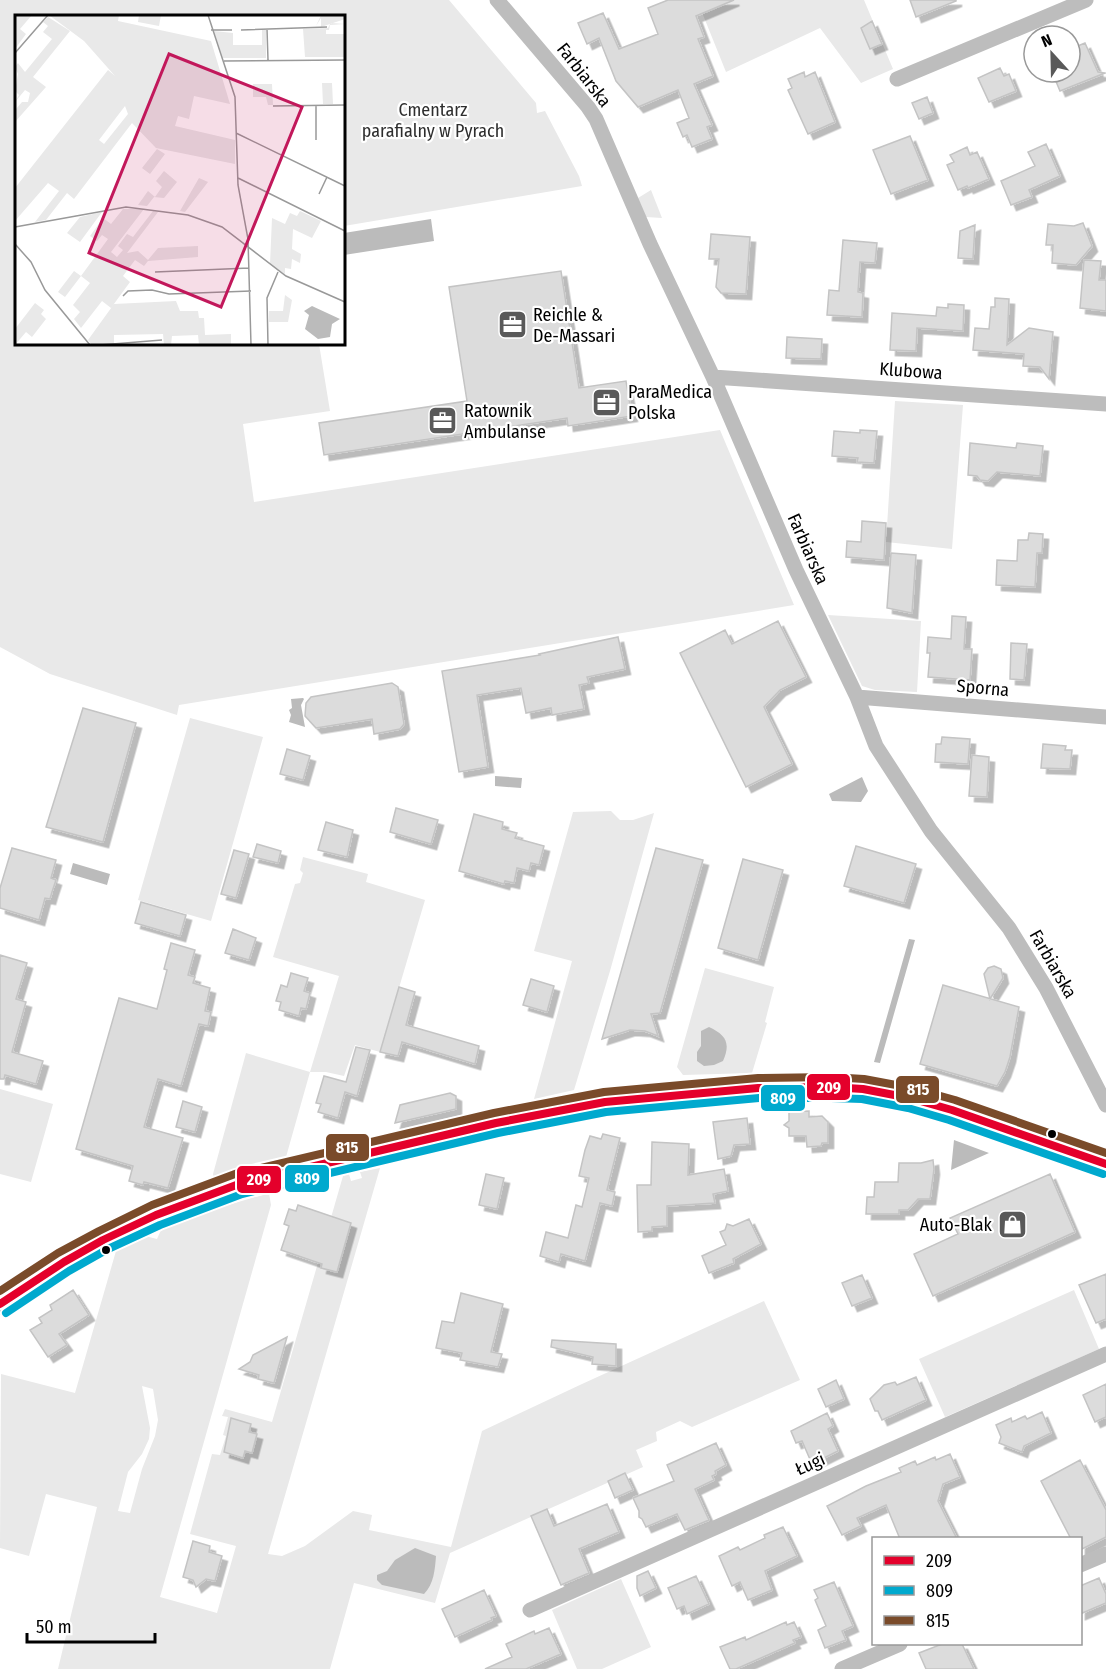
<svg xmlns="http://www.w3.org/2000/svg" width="1106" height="1669" viewBox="0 0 1106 1669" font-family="'Fira Sans Condensed',sans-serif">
	<defs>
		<filter id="shadow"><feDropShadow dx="5.5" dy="5.5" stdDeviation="0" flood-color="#0004"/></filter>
	</defs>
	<rect width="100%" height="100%" fill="#fff"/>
	<path fill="#e9e9e9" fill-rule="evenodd" d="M0,0h449l87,103 1,10 8,-2 34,65 3,10 -238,40v-210h-328v328h303l11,67 -87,13 11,78 466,-72 74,175 -615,100 -2,10 -127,-41 -50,-27z
		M697,0h167l29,69 -32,14 -41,-55 -94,44z
		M651,190l11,28 -16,-1 -8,-19z
		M895,401l68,4 -11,144 -66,-7z
		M828,615l93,6 -4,71 -42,-2 -13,-4z
		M190,718l73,19 -52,184 -73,-21z
		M611,811l9,9h13l21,-7 -44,158 -36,119 -40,9 38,-138 -38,-10 39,-139z
		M303,857l65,17 -2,8 59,18 -45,152 -25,-7 -11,31 -18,-4h-16l-24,85 -72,21 -1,-4 33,-121 64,19 29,-96 -66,-19 22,-73 5,-1 3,-10 -3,-3z
		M705,968l69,19 -9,35 2,1 -15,50 -69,2 -6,-8z
		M0,1089l53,15 -22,78 -31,-8z
		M380,1168l-112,386 14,2 23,-10 48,-35 19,4 -3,15 82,17 31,-116 100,-47 182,-83 36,79 -108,47 -12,-6 -24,11 1,9 -21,9 7,17 -193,86 -15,50 -81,-20 -24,86h-272l39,-162 -51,-13 -17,62 -29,-8 1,-174 74,19 41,-142 29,-15 12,3 4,-9 30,-14 78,-23 2,12 -111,392 57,16 19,-67 -46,-12 22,-80 8,1 6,-19 -3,-1 5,-18 -6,-1 3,-7 47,13 71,-246 6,-2 2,7 11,-3 -2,-6zM142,1386l11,3 5,31 -3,16 -13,33 -12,44 -12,-2 10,-39 14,-18 7,-15 1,-11z
		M1074,1290l25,59 -154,68 -26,-58z
		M621,1579l30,68 -49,22h-25l-25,-59z"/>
	<path fill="#bbb" d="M431,219l3,22 -90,14v-22z
		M303,698l1,1 -3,6 4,22 -16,-5 2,-7 -2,-5 3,-2 -1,-9z
		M495,776l27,2 -1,10 -26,-2z
		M862,777l6,14 -7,11 -29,-1 -3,-7z
		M73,863l37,11 -3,11 -37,-11z
		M909,939l6,1 -35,123 -6,-1z
		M709,1027c17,8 22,16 14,34l-9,4 -10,1 -7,-5v-9l4,-6v-15z
		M954,1140l35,13 -38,17z
		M415,1548l21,8c-1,13 -2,28 -12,38l-42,-9 -5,-5v-5l10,-4 8,-11z"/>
	<path fill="#dcdcdc" stroke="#c4c4c4" stroke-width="1.5" filter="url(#shadow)" d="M668,0h66l-38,16 8,21 -6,2 15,37 -19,8 18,41 -5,2 5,12 -20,8 -5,-12 -4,2 -6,-14 12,-5 -11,-28 -40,17 -22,-26 -17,-43 -12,6 -9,-21 25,-10 16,36 39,-15 -10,-26z
		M910,0h46v1l-40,16z
		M872,21l10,23 -12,5 -9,-21z
		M1085,43l13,29 7,1 -45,18 -8,-19h18v-23z
		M1000,68l4,8 5,-2 7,17 -27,11 -11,-24z
		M804,72l1,5 10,-5 20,50 -27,12 -20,-44 4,-2 -4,-9z
		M927,97l6,16 -14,6 -7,-16z
		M910,136l18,44 -37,14 -18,-44z
		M1046,144l14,32 -31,14 3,7 -21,8 -10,-24 34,-15 -7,-14z
		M967,147l3,8 7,-3 12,27 -21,9 -1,-2 -9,4 -11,-25 7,-3 -4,-7z
		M1083,223l9,23 -16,19 -24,-2 1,-18h-7l2,-21 26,2z
		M975,225l-2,34 -15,-1 2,-27z
		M711,234l39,3 -4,57 -25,-1 -5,-6 3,-28h-10z
		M843,240l34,3 -2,20 -15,-1 -2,30 5,1 -1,24 -35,-2 2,-25 10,1z
		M1084,260l17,1 -2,19h7v31l-26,-3z
		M561,271l18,117 47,-7 6,35 -64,10 -1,-8 -243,37 -5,-32 148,-22 -18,-114z
		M995,298l14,1 -2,46 22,-17 24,4 -4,47 -9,-12 -17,-1 1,-12 -51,-4 2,-22 14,1 2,-22h4z
		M948,304l16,1 -1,26 -46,-3 -1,23 -26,-1 2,-37 44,3 1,-9 11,1z
		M787,337l35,2 -1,20 -35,-1z
		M860,430l17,1 -3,32 -17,-1 1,-4 -26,-2 2,-25 26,2z
		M970,443l46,5 1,-5 26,3 -3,30 -43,-4 -9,9 -8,-1 -3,-4 -9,-1z
		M862,521l24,2 -2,37 -38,-3 1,-16 14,1z
		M1029,533l14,1 -1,19h-5l-2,34 -39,-2 1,-25 20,1 1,-21h10z
		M891,553l25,2 -4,58 -25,-5z
		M952,616l14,1 -2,32h8l-2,31 -42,-3 2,-24h-3l1,-16 23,2z
		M778,621l28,56 -26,13 -16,17 28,57 -46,23 -66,-134 45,-23 7,14z
		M618,637l7,32 -38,8 2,6 -10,2 5,24 -32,6 -1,-7 -25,5 -5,-25 -44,7 11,72 -29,5 -17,-101 98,-16 -1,-1z
		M1011,643l16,1 -3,36 -14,-1z
		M392,683l6,4 6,37 -4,5 -26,5 -2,-15 -56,9 -11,-12 1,-13 5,-6z
		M83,708l53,15 -33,119 -57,-15z
		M942,737l28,2 -2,25 -33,-2 1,-18h5z
		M1043,744l23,2 -1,4h7l-2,19 -29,-1z
		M287,749l23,7 -7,24 -23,-6z
		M972,755l17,2 -2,40 -18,-1z
		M396,808l42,12 -7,24 -41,-12z
		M474,814l29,8 -1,7 15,4 -2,5 29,8 -5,19 -8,-2 -2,8 -12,-3 -3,15 -9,-2 -1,3 -45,-13z
		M326,822l27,8 -6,27 -29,-7z
		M257,844l24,7 -3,12 -25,-6z
		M856,846l60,18 -12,39 -60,-17z
		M12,848l44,12 -5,18 5,2 -4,12 -2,7 -5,-1 -6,22 -39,-12v-20z
		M656,848l47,12 -43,153 -9,1 7,22 -13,-5 -15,-1 -28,9z
		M234,850l15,4 -13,44 -15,-4z
		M743,859l40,11 -25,90 -40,-12z
		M141,902l45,13 -6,21 -45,-13z
		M233,929l23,9 -7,22 -24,-7z
		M171,943l24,7 -7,25 7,2 -2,6 17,5 -5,23 6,1 -3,14 -9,-2 -18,62 -23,-7 -14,48 39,11 -15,50 -24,-6 -1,3 -14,-4 4,-15 -57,-17 43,-151 38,11 10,-39 -3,-1z
		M0,955l27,8 -11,36 10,3 -14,50 31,9 -7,23 -31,-9 -1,4h-4z
		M994,966l7,3 2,9 -13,21 -6,-25 4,-6z
		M291,973l17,5 -4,13 6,2 -4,16 -5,-1 -2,8 -20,-6 2,-8 -5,-1 5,-16 6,2z
		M531,979l23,7 -7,26 -24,-7z
		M943,985l76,22 -9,50 -5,15 -8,14 -77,-22z
		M399,987l16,5 -9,33 73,21 -4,18 -73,-22 -4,14 -18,-4z
		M356,1047l14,3 -13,46 -12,-4 -7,26 -20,-6 3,-8 -5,-1 8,-27 22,6z
		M450,1093l6,3v13l-61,14 5,-18z
		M183,1101l19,6 -7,25 -19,-5z
		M809,1111v6l13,-1 6,6v21h-6l-1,3 -14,1 -1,-11h-17v-8l-5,-3 5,-4v-9z
		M747,1118l3,26 -16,1 -3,11 -13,3 -5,-37z
		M603,1134l17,4 -13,52 8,2 -3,14 -12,-3 -15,58 -24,-7 -2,8 -19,-6 6,-24 22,6 8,-33 6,2 7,-29 -10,-2 6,-26 5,-14 11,3z
		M652,1142l37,2 -1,31 36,-6 4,22 -15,3 2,9 -48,3v20l-15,1v4l-14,1 -1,-47h14z
		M933,1160l1,9 -4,30h-12l-10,11h-9v4h-33l1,-17h7l1,-15h23l1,-19h22z
		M486,1174l18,4 -7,31 -18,-4z
		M1050,1174l25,58 -142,64 -19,-42 44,-20 -8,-16z
		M298,1205l53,18 -14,49 -16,-4 1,-4 -41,-14 8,-24 -5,-2 5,-15 7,2z
		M749,1219l12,25 -28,15 1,4 -25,10 -7,-17 24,-11 -6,-13 5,-2 2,-6 6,2z
		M1106,1274v45l-10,4 -17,-38z
		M862,1275l10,23 -20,8 -10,-23z
		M73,1290l16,25 -30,19 8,11 -19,12 -18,-27 12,-7 -3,-5 13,-8 -2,-5z
		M461,1293l42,11 -12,48 11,2 -4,13 -38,-7 2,-7 -26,-5 6,-27 12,2z
		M287,1337l-13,46 -16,-4 1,-4 -20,-6 11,-7 3,-7z
		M552,1340l64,4v22l-24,-2 1,-7 -42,-10z
		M916,1377l10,23 -44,20 -4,-9h-3l-5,-12 14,-14 11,-3 2,3z
		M836,1380l8,19 -18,8 -8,-18z
		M1106,1384v33l-11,5 -12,-27z
		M1042,1412l9,21 -27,13 -2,6 -23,-9 2,-6 -5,-12 15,-7 1,4 13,-6 2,3z
		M827,1413l6,13 -5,3 10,22 -26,13 -10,-23 -6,2 -5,-12z
		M231,1418l20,6 -2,8 8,2 -5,19 -7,-2 -2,7 -19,-6z
		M716,1443l10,22 -11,6 1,3 -4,2 2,4 -19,9 14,31 -24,10 -8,-16 -31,13 -4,-8 -3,-2v-6l-6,-13 41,-17 -7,-16z
		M950,1454l10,23 -17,7 -5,17 19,38h-57l-14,-34 -29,13 4,8 -19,9 -15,-29 39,-20 35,-14 -2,-4 16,-7 2,4 18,-8 1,3z
		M1080,1460l26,50v27l-26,13v-11h-9l-30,-58z
		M625,1473l8,17 -18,8 -7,-17z
		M607,1504l12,28 -40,17 10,24 -28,12 -30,-69 16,-7 7,17z
		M783,1527l14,29 -32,15 7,19 -24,10 -8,-18 -8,4 -13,-30 19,-9 2,3 25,-12 -1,-3z
		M193,1541l17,5 -1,6 13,4 -7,25 -9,-2 -10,8 -3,-7 -10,-3z
		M648,1571l8,17 -16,8 -3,-8v-12z
		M696,1576l13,28 -22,10 -3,-8 -7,3 -9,-21z
		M1099,1578l7,16v9l-26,11v-28z
		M834,1582l19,44 -11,5 4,9 -21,8 -7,-18 8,-4 -11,-26 3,-2 -4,-8z
		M484,1590l12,26 -5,2 1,2 -37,17 -13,-28z
		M786,1622l1,3 7,-3 7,15 -8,3 2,3 -59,26h-6l-10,-22 25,-10 1,3z
		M549,1628l12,26 -35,15h-41l27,-12 -6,-13 28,-13 1,3z
		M942,1644h20l12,25h-48l-7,-16z"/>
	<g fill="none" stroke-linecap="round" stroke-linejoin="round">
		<path stroke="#bdbdbd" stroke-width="15" d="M497,0l91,107 8,12 54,125 63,133 83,193 61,127 19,49 55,85 78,97 37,60 60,117
			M897,79l189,-79
			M713,377l393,27
			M857,697l249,20
			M1080,1565l26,-11
			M530,1610l576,-256
			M842,1669l58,-25"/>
		<path stroke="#c0c0c0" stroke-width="21" d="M0,1304l64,-42 39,-22 53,-25 83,-31 257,-61 109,-21 153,-14 73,-1 32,2 47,9 42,12 154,54"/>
		<defs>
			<path id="bus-1" d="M0,1304l64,-42 39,-22 53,-25 83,-31 257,-61 109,-21 153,-14 73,-1 32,2 47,9 42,12 154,54"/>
			<path id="bus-2" d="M6,1313l63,-42 39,-22 52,-24 82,-31 256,-61 108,-21 153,-14h72l31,1 46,9 41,12 154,54"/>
			<path id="bus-3" d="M0,1291l58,-38 41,-22 53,-26 83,-31 259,-61 110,-21 154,-14 73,-1 33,2 48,9 43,12 151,53"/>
		</defs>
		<use href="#bus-1" stroke="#fff" stroke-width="12"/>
		<use href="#bus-2" stroke="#fff" stroke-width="12"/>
		<use href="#bus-3" stroke="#fff" stroke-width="12"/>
		<use href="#bus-1" stroke="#e4002b" stroke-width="8"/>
		<use href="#bus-2" stroke="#00a9ce" stroke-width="8"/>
		<use href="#bus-3" stroke="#7a4b2a" stroke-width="8"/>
	</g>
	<defs>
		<symbol id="office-square" viewBox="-11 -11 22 22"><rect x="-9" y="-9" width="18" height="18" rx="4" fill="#595959" stroke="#fff"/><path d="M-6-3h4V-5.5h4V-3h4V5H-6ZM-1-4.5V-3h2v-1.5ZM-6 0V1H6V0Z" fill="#fff"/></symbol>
		<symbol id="shop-square" viewBox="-11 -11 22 22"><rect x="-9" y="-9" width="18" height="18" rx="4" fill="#595959" stroke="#fff"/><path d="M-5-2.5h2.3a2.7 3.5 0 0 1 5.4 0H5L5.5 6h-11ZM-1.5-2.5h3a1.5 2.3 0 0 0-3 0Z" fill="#fff"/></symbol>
	</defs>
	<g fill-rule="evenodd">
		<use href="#office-square" x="496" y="308" width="33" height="33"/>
		<use href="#office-square" x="590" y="386" width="33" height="33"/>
		<use href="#office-square" x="426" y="404" width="33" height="33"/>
		<use href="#shop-square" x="996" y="1208" width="33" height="33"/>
	</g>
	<g fill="#000" stroke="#fff" stroke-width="2">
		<circle cx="1052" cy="1134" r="5"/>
		<circle cx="106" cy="1250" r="5"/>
	</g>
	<g text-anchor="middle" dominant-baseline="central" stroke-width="4.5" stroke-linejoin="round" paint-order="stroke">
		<g font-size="18" fill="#000" stroke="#fff">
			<text transform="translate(584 75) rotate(52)">Farbiarska</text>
			<text transform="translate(911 371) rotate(4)">Klubowa</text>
			<text transform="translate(808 549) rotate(66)">Farbiarska</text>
			<text transform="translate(983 688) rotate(5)">Sporna</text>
			<text transform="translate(1053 964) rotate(60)">Farbiarska</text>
			<text transform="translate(810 1464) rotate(-24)">Ługi</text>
		</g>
		<g font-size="18" fill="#2e2e2e" stroke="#fff">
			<text x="433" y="110">Cmentarz<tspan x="433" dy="21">parafialny w Pyrach</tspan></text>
		</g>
		<g font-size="18" fill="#000" stroke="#fff" text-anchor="start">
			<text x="533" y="315">Reichle &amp;<tspan x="533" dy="21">De-Massari</tspan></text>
			<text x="628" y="392">ParaMedica<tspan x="628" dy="21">Polska</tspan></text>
			<text x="464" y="411">Ratownik<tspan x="464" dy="21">Ambulanse</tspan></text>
			<text x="992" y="1225" text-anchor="end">Auto-Blak</text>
		</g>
	</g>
	<g transform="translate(15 15)">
		<rect width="330" height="330" fill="#fff"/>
		<path d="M0,0h17l-12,14 6,5 -11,15zM34,0h70l-1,6 93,20 19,63 -36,-8 -5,23 -11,-3 -3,10 60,14v24l-79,-16 -24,-25 -58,76 -7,-6 -21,27 -11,2 24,-31 -11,-8 -33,38v-33l93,-118 7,6 -31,-35zM110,91l3,8 -24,30 -5,-4zM124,0h22l-2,11 -21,-4zM306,0h24v4l-24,8v-9l-5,8zM33,2l22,14 -37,46 13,10 -31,35 1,-13 6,-7h6l2,-9 -5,-3 -10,12 4,-7 -4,-4 3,-17 -3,-7 3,-4 7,9 27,-33 -9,-7 5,-6 -5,-4zM317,8l13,1 -15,1 -1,5h-3v4h19v23h-40l-2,-28 25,-1 2,-4zM247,15h4v28h-43l-9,-27 19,2v12h29zM307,68h10l1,21h-10zM238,69h19l1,21h-5l-2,-8h-13zM142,134l8,5 -15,20 -8,-6zM149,156l13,11 -13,16 -10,-1 -7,9 -9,-1 10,-14 7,6 7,-10 -6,-6zM184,163l9,4 -23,30 -5,-1zM108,194h21l-33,43 6,5 6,-7 -5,-4 9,-12 6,3 20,-26 5,1 -31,41 11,-2 10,9 10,-12 40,-2v11l-50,4 -4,5 -9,-6 -12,16 7,6 -19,26 -9,-7 -21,27 -7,-9 6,-7 -7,-7 17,-22 -9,-7 -16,21 -7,-5 16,-21 7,5 27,-37 -6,-4 -5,6 -7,-5 13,-18 8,6zM285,196l21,10 -9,17 -19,-9 -1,20 9,5 -1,9 -8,-4 -1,10 -6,-1v6l-15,-10 2,-46 13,6 5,-11 7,3zM87,197l-22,30 -13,-9 13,-16zM270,280l7,5 -4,22h-19v-11h14zM161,286l4,10h18l1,7h5l1,17 26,-1v11h-32l-1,-10 -26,1 -1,9h-7l-1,-11 -49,1v9l-22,1 -4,-5 26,-36zM20,288l9,7 -3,4 5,5 -14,18 -6,-5 -11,13v-16z" fill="#e9e9e9" fill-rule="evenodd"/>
		<path d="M297,291l28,13 -8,5 -2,13 -12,2 -13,-10 4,-14 -5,-4z" fill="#bbb"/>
		<path fill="none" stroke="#999" stroke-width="1.5" d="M193,0l27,82 3,88 10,54 3,106M252,14l1,31M196,15h21M226,15l86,-3M0,38l33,-38M209,46l121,-1M258,91l72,-1M301,91v34M221,118l109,53M223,163l107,53M304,179l8,-17M0,212l111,-20 62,8 34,12 64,49 59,26M0,229l16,18 14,28 45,55M140,257l94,-4M108,281l5,-5 24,-1 17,4 82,-3M85,330l62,-5M253,330l-1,-47 11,-26"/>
		<path fill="#c2185b" fill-opacity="0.15" stroke="#c2185b" stroke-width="3" d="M154,39l133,53 -81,200 -132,-54z"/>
		<rect width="330" height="330" fill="none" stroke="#000" stroke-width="3"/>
	</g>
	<g stroke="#fff" stroke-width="2">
		<rect x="806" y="1073" width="45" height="28" rx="6" fill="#e4002b"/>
		<rect x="895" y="1075" width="45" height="29" rx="6" fill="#7a4b2a"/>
		<rect x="760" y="1084" width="46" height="28" rx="6" fill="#00a9ce"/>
		<rect x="325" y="1133" width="45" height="29" rx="6" fill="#7a4b2a"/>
		<rect x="284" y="1164" width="46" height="29" rx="6" fill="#00a9ce"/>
		<rect x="236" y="1165" width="46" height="29" rx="6" fill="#e4002b"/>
	</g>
	<g font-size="16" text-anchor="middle" font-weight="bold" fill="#fff">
		<text x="829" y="1093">209</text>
		<text x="918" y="1095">815</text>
		<text x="783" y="1104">809</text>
		<text x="347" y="1153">815</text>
		<text x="307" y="1184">809</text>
		<text x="259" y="1185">209</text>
	</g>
	<rect x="872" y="1537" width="210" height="108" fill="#ffffff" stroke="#999999" stroke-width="1.5"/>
	<rect x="884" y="1556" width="30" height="9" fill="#e4002b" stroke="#999999" stroke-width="1.5"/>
	<text x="926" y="1567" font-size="18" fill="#000000">209</text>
	<rect x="884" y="1586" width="30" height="9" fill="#00a9ce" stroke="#999999" stroke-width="1.5"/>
	<text x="926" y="1597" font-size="18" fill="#000000">809</text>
	<rect x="884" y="1616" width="30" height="9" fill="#7a4b2a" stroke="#999999" stroke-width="1.5"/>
	<text x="926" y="1627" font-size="18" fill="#000000">815</text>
	<g transform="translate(1052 54) rotate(338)"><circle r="28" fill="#ffffff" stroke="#999999" stroke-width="1.5"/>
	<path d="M0-4.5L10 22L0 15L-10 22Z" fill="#595959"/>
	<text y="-9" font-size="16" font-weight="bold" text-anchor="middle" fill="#000000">N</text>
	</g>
	<path d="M27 1633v9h128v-9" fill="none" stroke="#000000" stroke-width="3"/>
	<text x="36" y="1633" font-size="18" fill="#000000" stroke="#ffffff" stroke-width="4.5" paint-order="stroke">50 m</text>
</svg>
